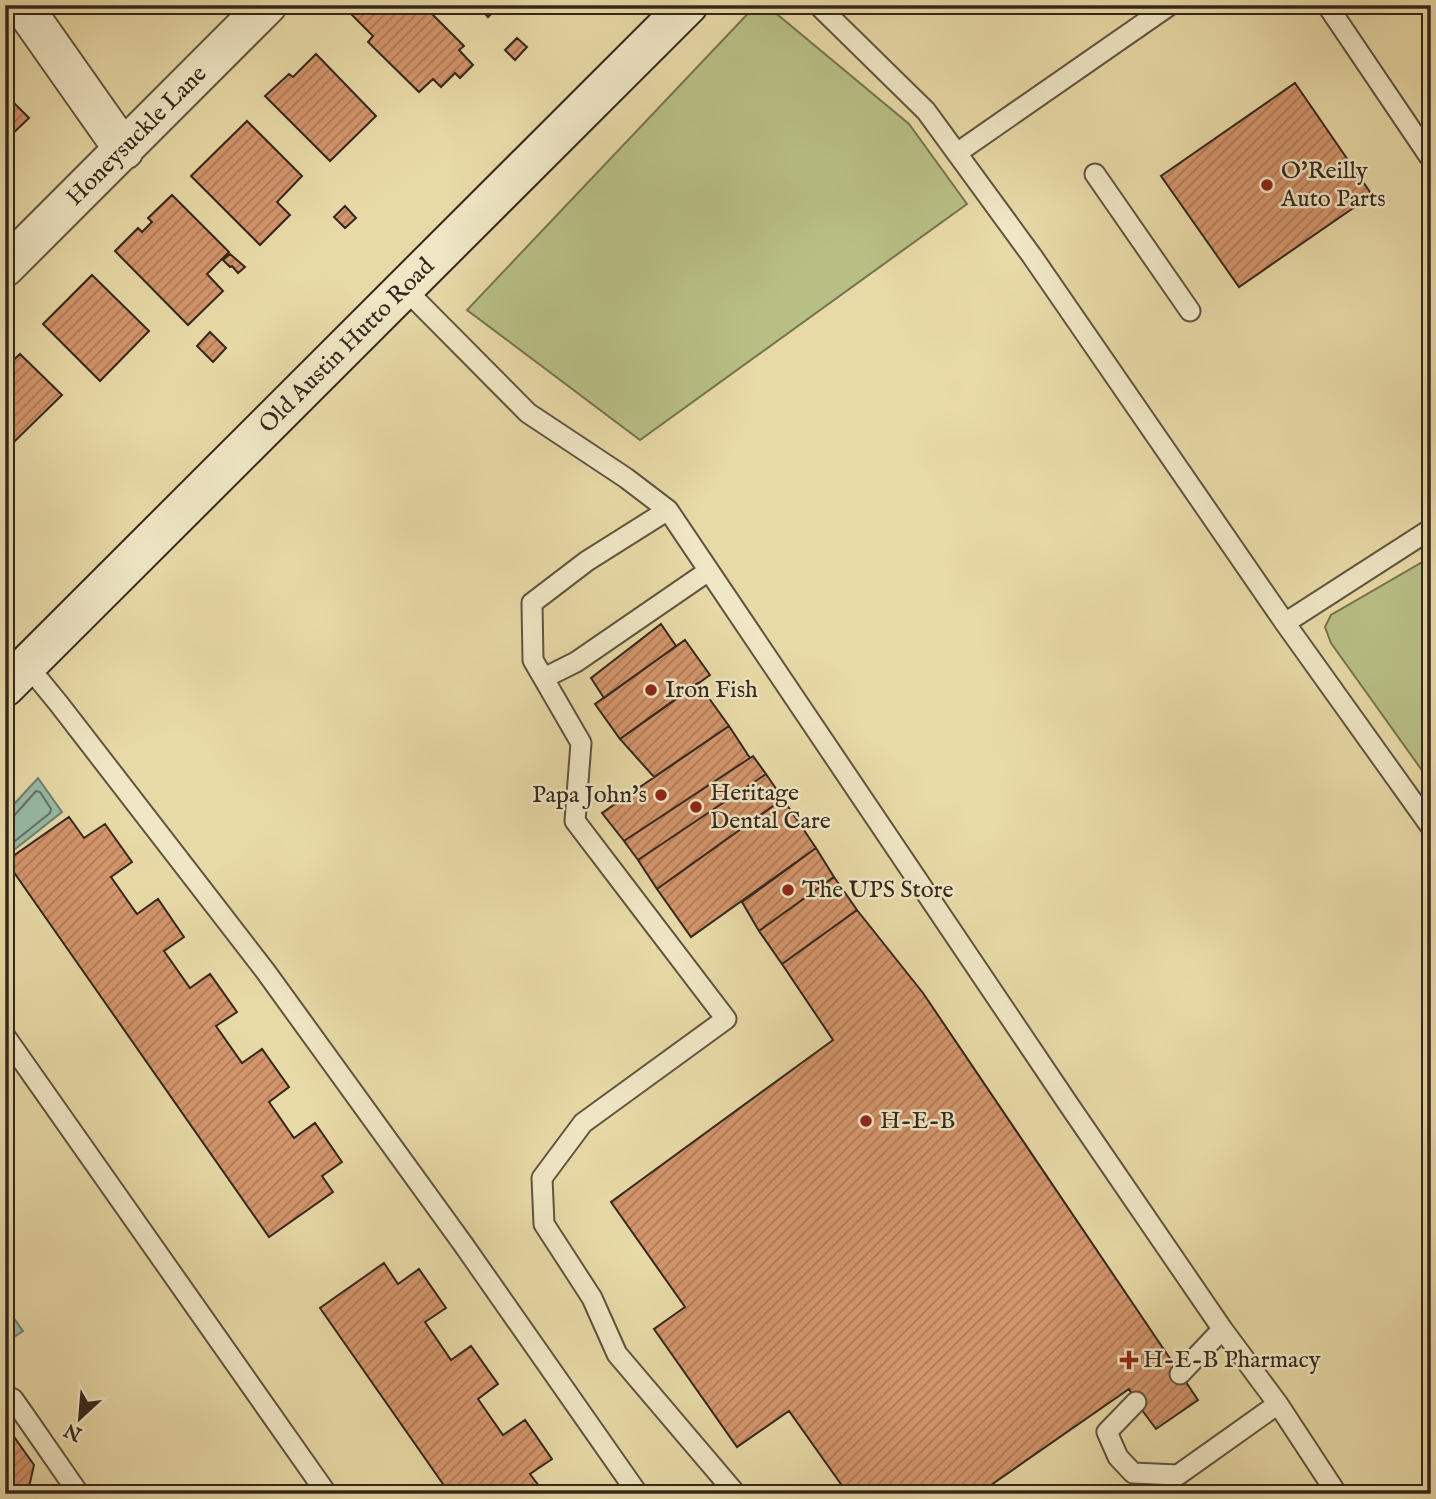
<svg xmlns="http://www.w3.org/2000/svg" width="1436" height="1499" viewBox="0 0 1436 1499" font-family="'IM FELL English',serif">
	<defs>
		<pattern id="building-hatch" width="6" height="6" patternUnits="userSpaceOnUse" patternTransform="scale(1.75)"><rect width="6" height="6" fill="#d4956c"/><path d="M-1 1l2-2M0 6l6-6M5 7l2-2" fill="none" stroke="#ad7a58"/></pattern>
	</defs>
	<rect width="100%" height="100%" fill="#e8daa7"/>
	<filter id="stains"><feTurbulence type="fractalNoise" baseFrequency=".00286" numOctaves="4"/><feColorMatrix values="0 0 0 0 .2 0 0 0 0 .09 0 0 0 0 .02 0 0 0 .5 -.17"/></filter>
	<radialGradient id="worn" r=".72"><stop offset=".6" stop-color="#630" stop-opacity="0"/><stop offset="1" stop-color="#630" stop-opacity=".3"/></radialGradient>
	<path fill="#b8bf85" stroke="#767350" stroke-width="2" d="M756,5h10l143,119 58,80 -327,236 -173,-130z
		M1431,557v226l-100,-140 -6,-16 6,-12z"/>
	<path fill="#97bba8" stroke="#6f8070" stroke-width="2" d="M38,778l24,34 -57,45v-43z
		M5,1306l18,25 -18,12z"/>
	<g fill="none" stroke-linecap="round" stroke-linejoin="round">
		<path stroke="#657162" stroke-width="2" d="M5,818l8,-1 23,-26 4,1 11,17 -1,4 -45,36"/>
	</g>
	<path fill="url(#building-hatch)" stroke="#33271c" stroke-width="2" d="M361,5h62l41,41 -5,4 14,15 -13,13 -5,-5 -14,14 -8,-8 -14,13 -51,-50 5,-6 -21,-21z
		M477,5h23l-12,12z
		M517,38l10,9 -12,13 -10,-10z
		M316,54l60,62 -46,45 -65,-65 24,-22 4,3z
		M1295,83l77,112 -133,92 -78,-111z
		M5,94l24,24 -24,23z
		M247,121l55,55 -25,26 13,13 -30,30 -69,-69z
		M172,195l57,57 -22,22 16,17 -35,34 -73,-74 23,-23 4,4 10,-10 -4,-4z
		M345,206l11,12 -11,10 -11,-11z
		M230,254l15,13 -7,6 -6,-7 -2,1 -7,-7z
		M92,275l57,56 -49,50 -57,-57z
		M210,332l16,16 -13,14 -16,-16z
		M20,354l42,41 -47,46 -10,-9v-64z
		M661,624l15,22 -72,52 -13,-20z
		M685,640l25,35 -90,64 -25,-35z
		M698,683l31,43 -75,51 -34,-38z
		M729,726l21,32 -126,83 -22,-28z
		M753,756l13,18 -128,86 -14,-19z
		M766,774l17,25 -126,90 -19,-29z
		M783,799l33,49 -125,89 -34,-48z
		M69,817l15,21 21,-14 27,38 -21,15 26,37 21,-15 26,38 -20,14 26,37 20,-14 27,38 -21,14 26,37 20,-14 27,38 -20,15 25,36 21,-15 27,39 -20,14 11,16 -64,45 -263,-376z
		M816,848l18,29 -75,54 -17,-29z
		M834,877l23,33 -75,54 -23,-33z
		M857,910l66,83 275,407 -42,29 -20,-27 -7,-13 -151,105h-130l-59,-83 -52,36 -83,-118 31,-22 -74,-105 222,-162 -51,-76z
		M384,1263l14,21 21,-15 27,39 -21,14 26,38 20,-14 27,38 -20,15 25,36 22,-15 27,39 -22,15 15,20h-95l-130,-186z
		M5,1424l29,41 -5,22 -9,7h-15z"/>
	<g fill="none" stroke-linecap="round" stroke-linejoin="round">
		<defs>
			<path id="lane" d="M818,5l108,106 106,145 253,367 146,204
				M1327,5l102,151
				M957,153l213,-148
				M1095,174l95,137
				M404,288l124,125 98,65 42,32 401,595 154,225 55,74 59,90
				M668,510l-81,51 -55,42 1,57 48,83 -6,78 151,198 -143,104 -41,55 2,46 48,74 25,56 119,140
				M1285,623l146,-94
				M27,665l32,39 207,268 197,272 175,250
				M544,678l32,-16 131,-90
				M5,1036l322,458
				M1180,1374l36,-38 7,-6
				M5,1395l8,4 12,17 54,78
				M1136,1402l-29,30 11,25 15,16 45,2 100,-71"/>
			<path id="street" d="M22,5l102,145
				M5,267l262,-262"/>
			<path id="secondary" d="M5,687l683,-682"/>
		</defs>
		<use href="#lane" stroke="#60543f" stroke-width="23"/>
		<use href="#street" stroke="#60543f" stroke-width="42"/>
		<use href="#secondary" stroke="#33271c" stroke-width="42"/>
		<use href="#lane" stroke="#f0e7c6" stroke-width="19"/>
		<use href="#street" stroke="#f0e7c6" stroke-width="38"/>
		<use href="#secondary" stroke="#f0e7c6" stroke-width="38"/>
	</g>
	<g fill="#8f2418" stroke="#f0e7c6" stroke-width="2.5">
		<circle cx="1267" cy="185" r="7"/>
		<circle cx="651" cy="690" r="7"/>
		<circle cx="661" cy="795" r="7"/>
		<circle cx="696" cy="807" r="7"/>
		<circle cx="788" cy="890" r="7"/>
		<circle cx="866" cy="1121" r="7"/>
		<path d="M1125.5 1349.5h7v7h7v7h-7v7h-7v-7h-7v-7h7z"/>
	</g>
	<g text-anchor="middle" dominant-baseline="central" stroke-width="5" stroke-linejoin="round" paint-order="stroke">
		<g font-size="24" fill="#33271c" stroke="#f0e7c6">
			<text transform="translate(137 136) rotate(-45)">Honeysuckle Lane</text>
			<text transform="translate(347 346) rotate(-45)">Old Austin Hutto Road</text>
		</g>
		<g font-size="24" fill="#33271c" stroke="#f0e7c6" text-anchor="start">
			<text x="1281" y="171">O'Reilly<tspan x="1281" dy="28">Auto Parts</tspan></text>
			<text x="665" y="690">Iron Fish</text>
			<text x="710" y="793">Heritage<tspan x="710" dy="28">Dental Care</tspan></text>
			<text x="647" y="795" text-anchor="end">Papa John's</text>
			<text x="802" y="890">The UPS Store</text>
			<text x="880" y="1121">H-E-B</text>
			<text x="1143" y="1360">H-E-B Pharmacy</text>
		</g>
	</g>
	<rect width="1436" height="1499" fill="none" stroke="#e8daa7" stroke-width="28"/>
	<rect x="7" y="7" width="1422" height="1485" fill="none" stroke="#33271c" stroke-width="3.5"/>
	<rect x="14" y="14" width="1408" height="1471" fill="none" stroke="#33271c" stroke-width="2"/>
	<g transform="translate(80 1418) rotate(206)" stroke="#f0e7c6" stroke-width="5" paint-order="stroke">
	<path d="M0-5L12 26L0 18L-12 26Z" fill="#33271c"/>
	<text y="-10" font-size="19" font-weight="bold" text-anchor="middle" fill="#33271c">N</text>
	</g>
	<rect width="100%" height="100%" filter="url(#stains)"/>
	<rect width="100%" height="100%" fill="url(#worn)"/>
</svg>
